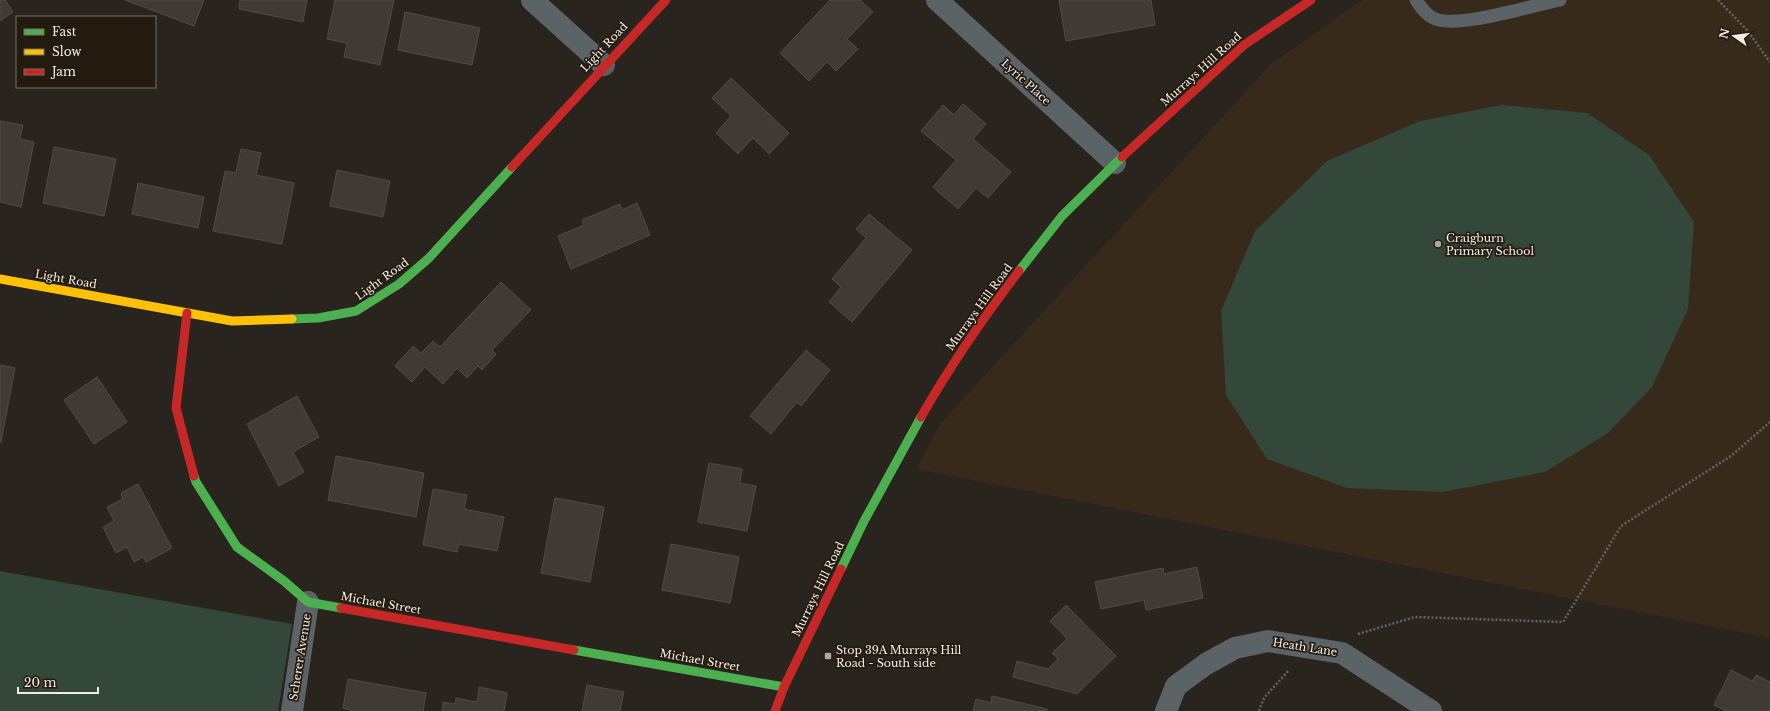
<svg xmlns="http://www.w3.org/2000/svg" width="1770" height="711" viewBox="0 0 1770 711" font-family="'Libre Baskerville',serif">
	<rect width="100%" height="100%" fill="#29241e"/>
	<path fill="#372a1b" d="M1362,0h408v638l-854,-169 24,-45 331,-360z"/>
	<path fill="#34473b" d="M1501,105l86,8 62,42 45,67 -6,87 -36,78 -44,46 -63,39 -102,20 -96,-4 -80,-29 -41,-64 -5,-84 34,-80 72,-70 93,-40z
		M0,571l292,53 -14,87h-278z"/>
	<path fill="#403a34" stroke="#514b46" d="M0,0h5l8,12 -13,9z
		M125,0h79l-10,26z
		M240,0h67l-4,22 -64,-13z
		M335,0h59l-14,65 -36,-8 3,-14 -20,-4z
		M830,0h30l13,12 -26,27 11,10 -22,22 -9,-9 -18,19 -29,-28z
		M1059,0h92l4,25 -89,16z
		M405,12l75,16 -8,37 -74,-15z
		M731,78l58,55 -20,21 -16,-16 -15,16 -22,-21 15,-17 -19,-18z
		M963,104l23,20 -13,15 38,33 -23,26 -12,-10 -18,21 -25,-22 23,-27 -35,-29 22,-26 11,10z
		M0,121l23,4 -3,14 14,3 -13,65 -21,-5z
		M54,147l62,12 -12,57 -61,-13z
		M241,149l20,4 -5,22 38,8 -12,61 -69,-13 12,-60 11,2z
		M337,170l53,11 -7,36 -53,-11z
		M138,183l66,14 -6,31 -66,-14z
		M637,203l13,32 -79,34 -13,-33 26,-11 -2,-5 38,-16 2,6z
		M869,214l43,36 -60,72 -23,-20 12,-15 -9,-8 34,-41 -10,-9z
		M501,282l30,28 -39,40 4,4 -14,16 -4,-4 -11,12 -10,-10 -14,16 -18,-17 -13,15 -17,-16 18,-20 8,7 12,-12 7,6z
		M806,350l24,20 -29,36 -4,-4 -26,32 -21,-18z
		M0,365l15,3 -14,74h-1z
		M97,377l30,45 -33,22 -30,-44z
		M297,396l22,41 -26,15 11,20 -25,14 -32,-62z
		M336,456l88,17 -8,44 -88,-17z
		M709,463l33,6 -2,14 16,3 -9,45 -49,-9z
		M138,484l34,64 -26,14 -3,-5 -9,5 -7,-15 -11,6 -13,-26 11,-6 -7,-14 16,-8 -2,-6z
		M433,489l34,6 -3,14 40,8 -7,34 -38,-7 -2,8 -34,-7z
		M555,498l49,9 -14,75 -49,-9z
		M671,544l68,13 -9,46 -68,-13z
		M1197,567l6,31 -57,12 -2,-10 -43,9 -6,-27 68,-14 1,6z
		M1066,605l50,51 -39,38 -64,-17 4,-16 31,8 10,-10 -6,-6 15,-14 -17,-18z
		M1731,670l21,11 4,-6 14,7v29h-44l-12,-6z
		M348,679l78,14 -3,18h-69l-11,-3z
		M587,685l37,7 -4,19h-38z
		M479,687l28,6 -3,18h-62l1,-9 12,2 1,-6 21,4z
		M992,696l55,13v2h-74l3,-12 15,4z"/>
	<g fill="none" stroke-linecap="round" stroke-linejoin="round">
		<path stroke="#616464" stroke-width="2.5" stroke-dasharray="2 2" stroke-linecap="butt" d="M1718,0l29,30 23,32
			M1358,634l57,-17 148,5 58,-96 110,-70 39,-34
			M1259,711l5,-13 25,-28"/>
		<path stroke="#5b6367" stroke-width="13" d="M1416,0c5,7 9,14 17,18 23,12 99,-13 127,-18"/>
		<path stroke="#5b6367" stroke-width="22" d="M532,0l72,65
			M937,0l178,163
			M292,711l16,-109
			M1166,711l10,-25 30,-22 29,-16 33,-7 74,12 89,58"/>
		<path stroke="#4caf50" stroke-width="9" d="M1019,271l43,-55 60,-59
			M292,319l26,-1 38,-7 43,-27 30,-26 83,-91
			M194,476l2,6 41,65 47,34 24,21 33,6
			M841,569l22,-46 58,-106
			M574,650l210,37"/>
		<path stroke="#ffc107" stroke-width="9" d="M0,279l232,42 60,-2"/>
		<path stroke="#c62828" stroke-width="9" d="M1122,157l122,-112 67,-45
			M512,167l154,-167
			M187,313l-11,95 18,68
			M921,417c29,-51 62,-99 98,-146
			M341,608l233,42
			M775,711l9,-24 57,-118"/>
	</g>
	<g fill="#aca69f" stroke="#241b10" stroke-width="1.5">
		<circle cx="1438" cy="244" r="4"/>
		<rect x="824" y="652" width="8" height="8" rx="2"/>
	</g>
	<g text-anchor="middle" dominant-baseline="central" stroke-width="3.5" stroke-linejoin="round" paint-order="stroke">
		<g font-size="11" fill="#f3ece5" stroke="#241b10">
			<text transform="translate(604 47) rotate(-47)">Light Road</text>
			<text transform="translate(1201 69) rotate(-42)">Murrays Hill Road</text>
			<text transform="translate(1026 82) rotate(42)">Lyric Place</text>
			<text transform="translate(66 279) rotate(10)">Light Road</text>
			<text transform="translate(382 279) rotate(-36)">Light Road</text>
			<text transform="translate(979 307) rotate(-54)">Murrays Hill Road</text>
			<text transform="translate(818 589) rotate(-64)">Murrays Hill Road</text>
			<text transform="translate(381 603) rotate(10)">Michael Street</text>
			<text transform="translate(1305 647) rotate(9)">Heath Lane</text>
			<text transform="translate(300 657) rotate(-81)">Scherer Avenue</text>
			<text transform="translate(700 660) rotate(10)">Michael Street</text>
		</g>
		<g font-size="11" fill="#f3ece5" stroke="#241b10" text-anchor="start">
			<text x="1446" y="238">Craigburn<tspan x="1446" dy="13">Primary School</tspan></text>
			<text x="836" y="650">Stop 39A Murrays Hill<tspan x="836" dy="13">Road - South side</tspan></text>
		</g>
	</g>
	<rect x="16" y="16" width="140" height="72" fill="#241b10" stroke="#776f65"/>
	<rect x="24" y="29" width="20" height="6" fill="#4caf50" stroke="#776f65"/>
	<text x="52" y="36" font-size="12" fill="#f3ece5">Fast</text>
	<rect x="24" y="49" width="20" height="6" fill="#ffc107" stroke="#776f65"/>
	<text x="52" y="56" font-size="12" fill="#f3ece5">Slow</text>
	<rect x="24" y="69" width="20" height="6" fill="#c62828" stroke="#776f65"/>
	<text x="52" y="76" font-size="12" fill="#f3ece5">Jam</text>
	<g transform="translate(1734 36) rotate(284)" stroke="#241b10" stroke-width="3" paint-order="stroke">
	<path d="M0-3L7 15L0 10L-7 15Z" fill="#f3ece5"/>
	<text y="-6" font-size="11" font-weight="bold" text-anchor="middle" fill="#f3ece5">N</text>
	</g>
	<path d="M18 687v6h80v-6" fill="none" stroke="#f3ece5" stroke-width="2"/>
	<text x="24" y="687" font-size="12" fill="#f3ece5" stroke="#241b10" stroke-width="3" paint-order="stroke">20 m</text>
</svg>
